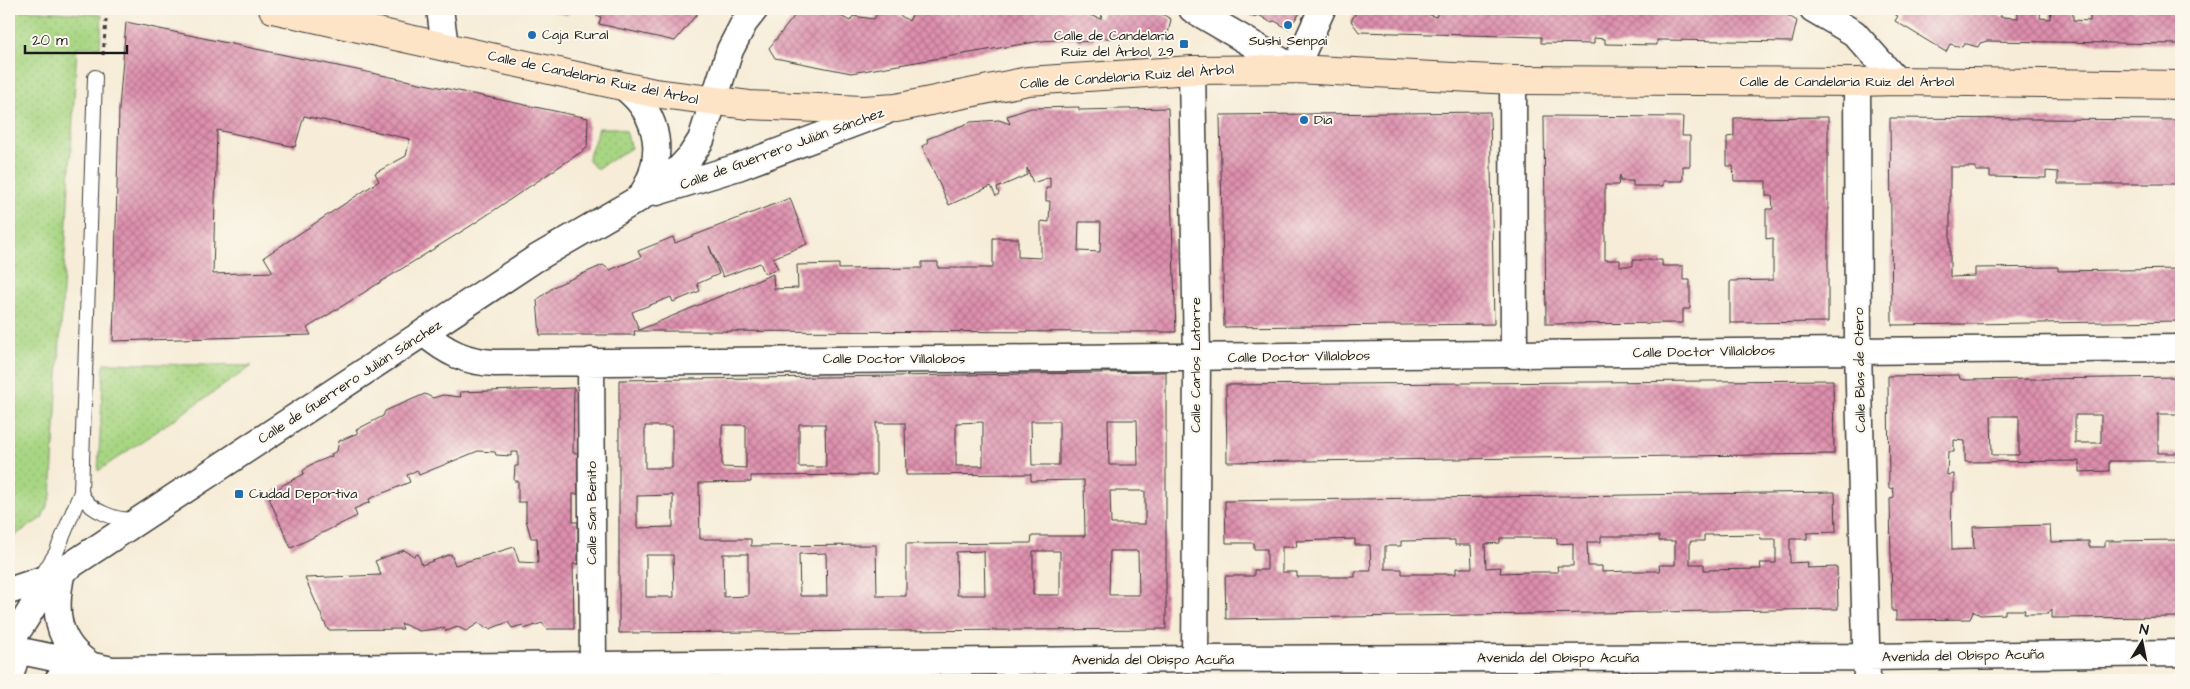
<svg xmlns="http://www.w3.org/2000/svg" width="2190" height="689" viewBox="0 0 2190 689" font-family="'Architects Daughter',sans-serif">
	<defs>
		<pattern id="grass-dots" width="8" height="8" patternUnits="userSpaceOnUse" patternTransform="scale(1.25)"><rect width="8" height="8" fill="#a8d683"/><path d="M2 2h.1M6 6h.1" fill="none" stroke="#90b771" stroke-width="1.8" stroke-linecap="round"/></pattern>
		<pattern id="building-cross-hatch" width="8" height="8" patternUnits="userSpaceOnUse" patternTransform="scale(1.25)"><rect width="8" height="8" fill="#de8fad"/><path d="M0 0l8 8M0 8l8-8" fill="none" stroke="#b3748c"/></pattern>
	</defs>
	<rect width="100%" height="100%" fill="#fbf7ec"/>
	<filter id="ink" filterUnits="userSpaceOnUse"><feTurbulence type="fractalNoise" baseFrequency=".02" numOctaves="2"/><feDisplacementMap in="SourceGraphic" scale="10" xChannelSelector="R" yChannelSelector="G"/><feConvolveMatrix kernelMatrix="1 2 1 2 8 2 1 2 1" color-interpolation-filters="sRGB"/></filter>
	<filter id="wash" filterUnits="userSpaceOnUse"><feTurbulence type="fractalNoise" baseFrequency=".0096" numOctaves="4" result="noise"/><feDisplacementMap in="SourceGraphic" scale="20" xChannelSelector="R" yChannelSelector="G"/><feGaussianBlur stdDeviation="1.12" result="paint"/><feColorMatrix in="noise" values="0 0 0 0 0 0 0 0 0 0 0 0 0 0 0 0 0 1.4 0 .05"/><feComposite in="paint" operator="in"/></filter>
	<g filter="url(#wash)">
		<rect width="100%" height="100%" fill="#f6ecd7"/>
		<path fill="url(#grass-dots)" stroke="#627950" d="M10,9l92,6 -2,32h-23l-26,449 -9,22 -33,21z
			M599,128h17l10,3 5,17 -35,21 -8,-10z
			M104,363l148,3 -154,105z"/>
		<g id="blocks">
			<path fill="url(#building-cross-hatch)" fill-rule="evenodd" d="M542,9h32l-7,6z
				M598,9h103l-26,32 -76,-17 2,-7 -4,-1z
				M800,9h45l-6,6 11,6 3,-5 21,3 6,-10 15,3 14,9 6,-12h167l-1,3 20,7 2,-10h50l18,10 -4,20 -73,-1v3l-17,1 -1,-3h-3l-32,2 -190,32 -76,-15 -6,-10z
				M1240,9h63l-15,20 -13,-8 -5,1 -11,-7 -6,2z
				M1358,9h55l23,8 3,-8h338l20,12 -5,21 -129,-2h-6v5l-52,-1v-5l-11,-1v6l-53,-1v-6l-182,-5 -8,-11z
				M1885,9h119l-4,8 18,1v-9h23l-1,9 10,1 1,-10h22v11l17,1 1,-12h90v35l-194,-3 -7,2 -2,4 -11,-3h-3l-2,3 -12,-3 -4,8 -51,-31 3,-5z
				M126,22l462,96 -1,30 -115,77 -165,103 4,7 -198,6 6,-232zM304,116l106,23 -4,17 -31,17 4,8 -115,76 9,15 -60,2 4,-144 78,17z
				M1079,107v3l89,-2 8,224 -542,-1 1,4h-95l-3,-35 18,-14 48,-21 7,5 31,-13 -3,-6 35,-14 2,6 115,-45 17,46 -34,14 5,11 -13,5 -5,-11 -37,14 -14,-31 10,28 -22,10 3,7 -27,11 -2,-5 -39,15 7,18 134,-56 1,15 24,-1 -1,-23 42,-1v5l83,-1v-6h16v6h55v-30h25v19l23,1v-37l8,1 1,-21h-4v-13h4v-11l-17,6 -6,-15v7l-30,13 2,6 -3,2 -5,-10 -42,19 -27,-59 6,-3 -1,-4 44,-17 28,-2 11,4 -3,-8 24,-8zM1079,222h22l-1,30 -22,-1z
				M1490,112l4,212 -270,3 -4,-212z
				M1544,116l139,1 -1,19h8v30h-7v15h-20v5h-30v-5h-13v-6l-2,10h-13v75h15v6h13v-6h29v6h21v14h7v29h-7v14l-137,1z
				M1828,117v205l-98,1v-42l43,-1v-42l-7,1v-30h7l-1,-13h-6v-15h-32l-1,-15h-6v-29l7,-1v-18z
				M1890,118l291,2v64h-123v-12l-12,-1v7l-56,-1v-6h-14v-4h-26v110l25,-1v-8l83,-1v4l123,-2v52l-289,4z
				M1166,372v257l-547,4v-253zM1108,420h29l1,45h-29zM1031,421h28v44h-27zM983,422v44h-27v-43zM876,423h29l1,52 125,-1v7l53,-1 1,56h-53l-1,7 -125,1v52h-29l-1,-51 -125,1v-7h-51l-1,-56 52,-1v-6l125,-1zM799,424h26l1,43h-27zM722,425h24v43l-24,-1zM645,426h27v42h-27zM1110,491h35v33h-34zM673,495v32l-36,1v-32zM984,551l1,44h-28l-1,-43zM1033,551h27v44h-27zM1110,551h28l1,44h-30zM826,553l1,43h-27l-1,-42zM723,554h25v42l-24,1zM646,555h27l1,42h-28z
				M1959,375l1,4 4,1 217,-3v37h-23v39h23v8h-72v10l-30,1v-11l-114,1v-21l-11,-1v12h-6l-1,23 7,-1v18h-3l1,58 22,-1 -1,-22 77,-2 1,17 38,-1v6h16v-6l76,-1v77l-129,1v-9l-4,5h-24l1,-4h-20v4l-25,1 -7,-4 -3,8 -74,1v-9h-4l-2,-112 4,-1v-4l-1,-6 -4,1 -1,-113zM2075,415h26v28h-26zM1991,416h28v39h-27z
				M1833,380l1,74 -607,8 -1,-77z
				M574,388l-1,65h5v41h-5v28h5v42h-5l1,65h-27l-5,-6 -18,6 -1,-4 -11,3 -4,-6 -18,7 -1,-2 -4,1 -6,-5 -13,8 -8,-4 -12,4 -2,-3 -25,3 -16,-7h-2l2,5 -75,1 -23,-52 76,-3 -6,-14 29,-11 10,6 4,-2 4,11 29,-11 4,11 59,-18 5,15 19,1 -1,-25h-6l-5,-18v-18h-8v-21h-4l1,-15h3v-14h-7v4l-15,-1 -1,-3 -17,-1 -59,24 -2,-5 -10,5 3,7 -41,17 1,3 -16,7 3,7 -66,32 -22,-50 3,-1 -1,-3 12,-9 21,-11 -1,-3 7,-6 22,-9 -1,-2 6,-3 2,-10 19,-8 -2,-3 27,-14 2,-5 40,-17 8,4 10,-3 18,2 -1,-5z
				M1835,492l1,40 -29,1v6h-17v24l18,-1 -1,6 30,-1 1,42 -612,10 -1,-43h29v-6h13v-21h-13v-6h-28l-1,-42zM1760,534l1,5h15v24h-16l1,6 -57,1v-6h-14v-23h14v-6zM1601,536h58v5h16v24h-16l1,6h-29l-29,1v-6h-14l-1,-24h14zM1500,538h57v6l16,-1v23h-16l1,6h-29l-29,1 1,-6 -15,1 -1,-24 15,-1zM1355,539v6h15l1,26h-16v6h-58v-5h-15v-25h15l-1,-6zM1455,540v5h16l1,23h-16v6h-54v-5h-17v-23h16v-5z"/>
		</g>
	</g>
	<g filter="url(#ink)">
		<use href="#blocks" fill-opacity="0" stroke="#3d3b38" stroke-width="1"/>
		<g fill="none" stroke-linecap="round" stroke-linejoin="round">
			<defs>
				<path id="lane" d="M81,492c6,19 38,30 56,27
					M41,577l15,-24 25,-61 14,-415"/>
				<path id="street" d="M440,9l5,38
					M1192,9l103,60 27,-60
					M1813,9l41,24 43,48
					M1192,70l5,288 -2,301
					M1513,80l1,275
					M1857,82l1,268 9,330
					M624,87c37,29 42,72 16,111
					M657,192l81,-25 146,-55
					M424,333c22,19 42,29 71,30l1686,-15
					M591,361l2,304
					M62,571c-9,39 -7,72 30,95
					M9,591l47,-16 479,-316 105,-61 35,-25 15,-16 11,-17 29,-90 14,-27 11,-14
					M14,636c15,-19 27,-49 46,-64
					M16,650l96,20 1083,-11 672,-2 314,-4
					M9,680l7,-24 -3,-23
					M58,680l41,-7"/>
				<path id="secondary" d="M273,9l381,84 95,12 114,5 33,-2 132,-27 164,-11 103,-1 218,11 344,2 40,-1 284,4"/>
			</defs>
			<use href="#lane" stroke="#3d3b38" stroke-width="16"/>
			<use href="#street" stroke="#3d3b38" stroke-width="29"/>
			<use href="#secondary" stroke="#3d3b38" stroke-width="30"/>
			<path stroke="#3d3b38" stroke-width="3" stroke-dasharray="4 4" stroke-linecap="butt" d="M103,55l4,-46"/>
			<use href="#lane" stroke="#fff" stroke-width="14"/>
			<use href="#street" stroke="#fff" stroke-width="26"/>
			<use href="#secondary" stroke="#fee4c6" stroke-width="28"/>
		</g>
	</g>
	<g fill="#1f6fb2" stroke="#fbf7ec" stroke-width="2">
		<circle cx="1288" cy="25" r="5"/>
		<circle cx="532" cy="35" r="5"/>
		<rect x="1179" y="39" width="10" height="10" rx="2.5"/>
		<circle cx="1304" cy="120" r="5"/>
		<rect x="234" y="489" width="10" height="10" rx="2.5"/>
	</g>
	<g text-anchor="middle" dominant-baseline="central" stroke-width="4" stroke-linejoin="round" paint-order="stroke">
		<g font-size="14" fill="#1c1c1c" stroke="#fbf7ec" text-anchor="start">
			<text x="542" y="35">Caja Rural</text>
			<text x="1174" y="36" text-anchor="end">Calle de Candelaria<tspan x="1174" dy="16">Ruiz del Árbol, 29</tspan></text>
			<text x="1288" y="41" text-anchor="middle">Sushi Senpai</text>
			<text x="1314" y="120">Dia</text>
			<text x="249" y="494">Ciudad Deportiva</text>
		</g>
		<g font-size="14" fill="#1c1c1c" stroke="#fbf7ec">
			<text transform="translate(1127 77) rotate(-4)">Calle de Candelaria Ruiz del Árbol</text>
			<text transform="translate(593 78) rotate(12)">Calle de Candelaria Ruiz del Árbol</text>
			<text x="1847" y="82">Calle de Candelaria Ruiz del Árbol</text>
			<text transform="translate(782 149) rotate(-20)">Calle de Guerrero Julián Sánchez</text>
			<text transform="translate(1704 352) rotate(-1)">Calle Doctor Villalobos</text>
			<text transform="translate(1299 357) rotate(-1)">Calle Doctor Villalobos</text>
			<text x="894" y="359">Calle Doctor Villalobos</text>
			<text transform="translate(1196 365) rotate(-90)">Calle Carlos Latorre</text>
			<text transform="translate(1860 370) rotate(-91)">Calle Blas de Otero</text>
			<text transform="translate(350 382) rotate(-33)">Calle de Guerrero Julián Sánchez</text>
			<text transform="translate(592 513) rotate(-90)">Calle San Benito</text>
			<text transform="translate(1963 656) rotate(-1)">Avenida del Obispo Acuña</text>
			<text x="1558" y="658">Avenida del Obispo Acuña</text>
			<text x="1153" y="660">Avenida del Obispo Acuña</text>
		</g>
	</g>
	<rect width="2190" height="689" fill="none" stroke="#fbf7ec" stroke-width="30"/>
	<g transform="translate(2142 642) rotate(10)" stroke="#fbf7ec" stroke-width="4" paint-order="stroke">
	<path d="M0-4L9 19L0 12L-9 19Z" fill="#1c1c1c"/>
	<text y="-8" font-size="14" font-weight="bold" text-anchor="middle" fill="#1c1c1c">N</text>
	</g>
	<path d="M25 45v8h102v-8" fill="none" stroke="#1c1c1c" stroke-width="2.5"/>
	<text x="32" y="45" font-size="15" fill="#1c1c1c" stroke="#fbf7ec" stroke-width="4" paint-order="stroke">20 m</text>
</svg>
